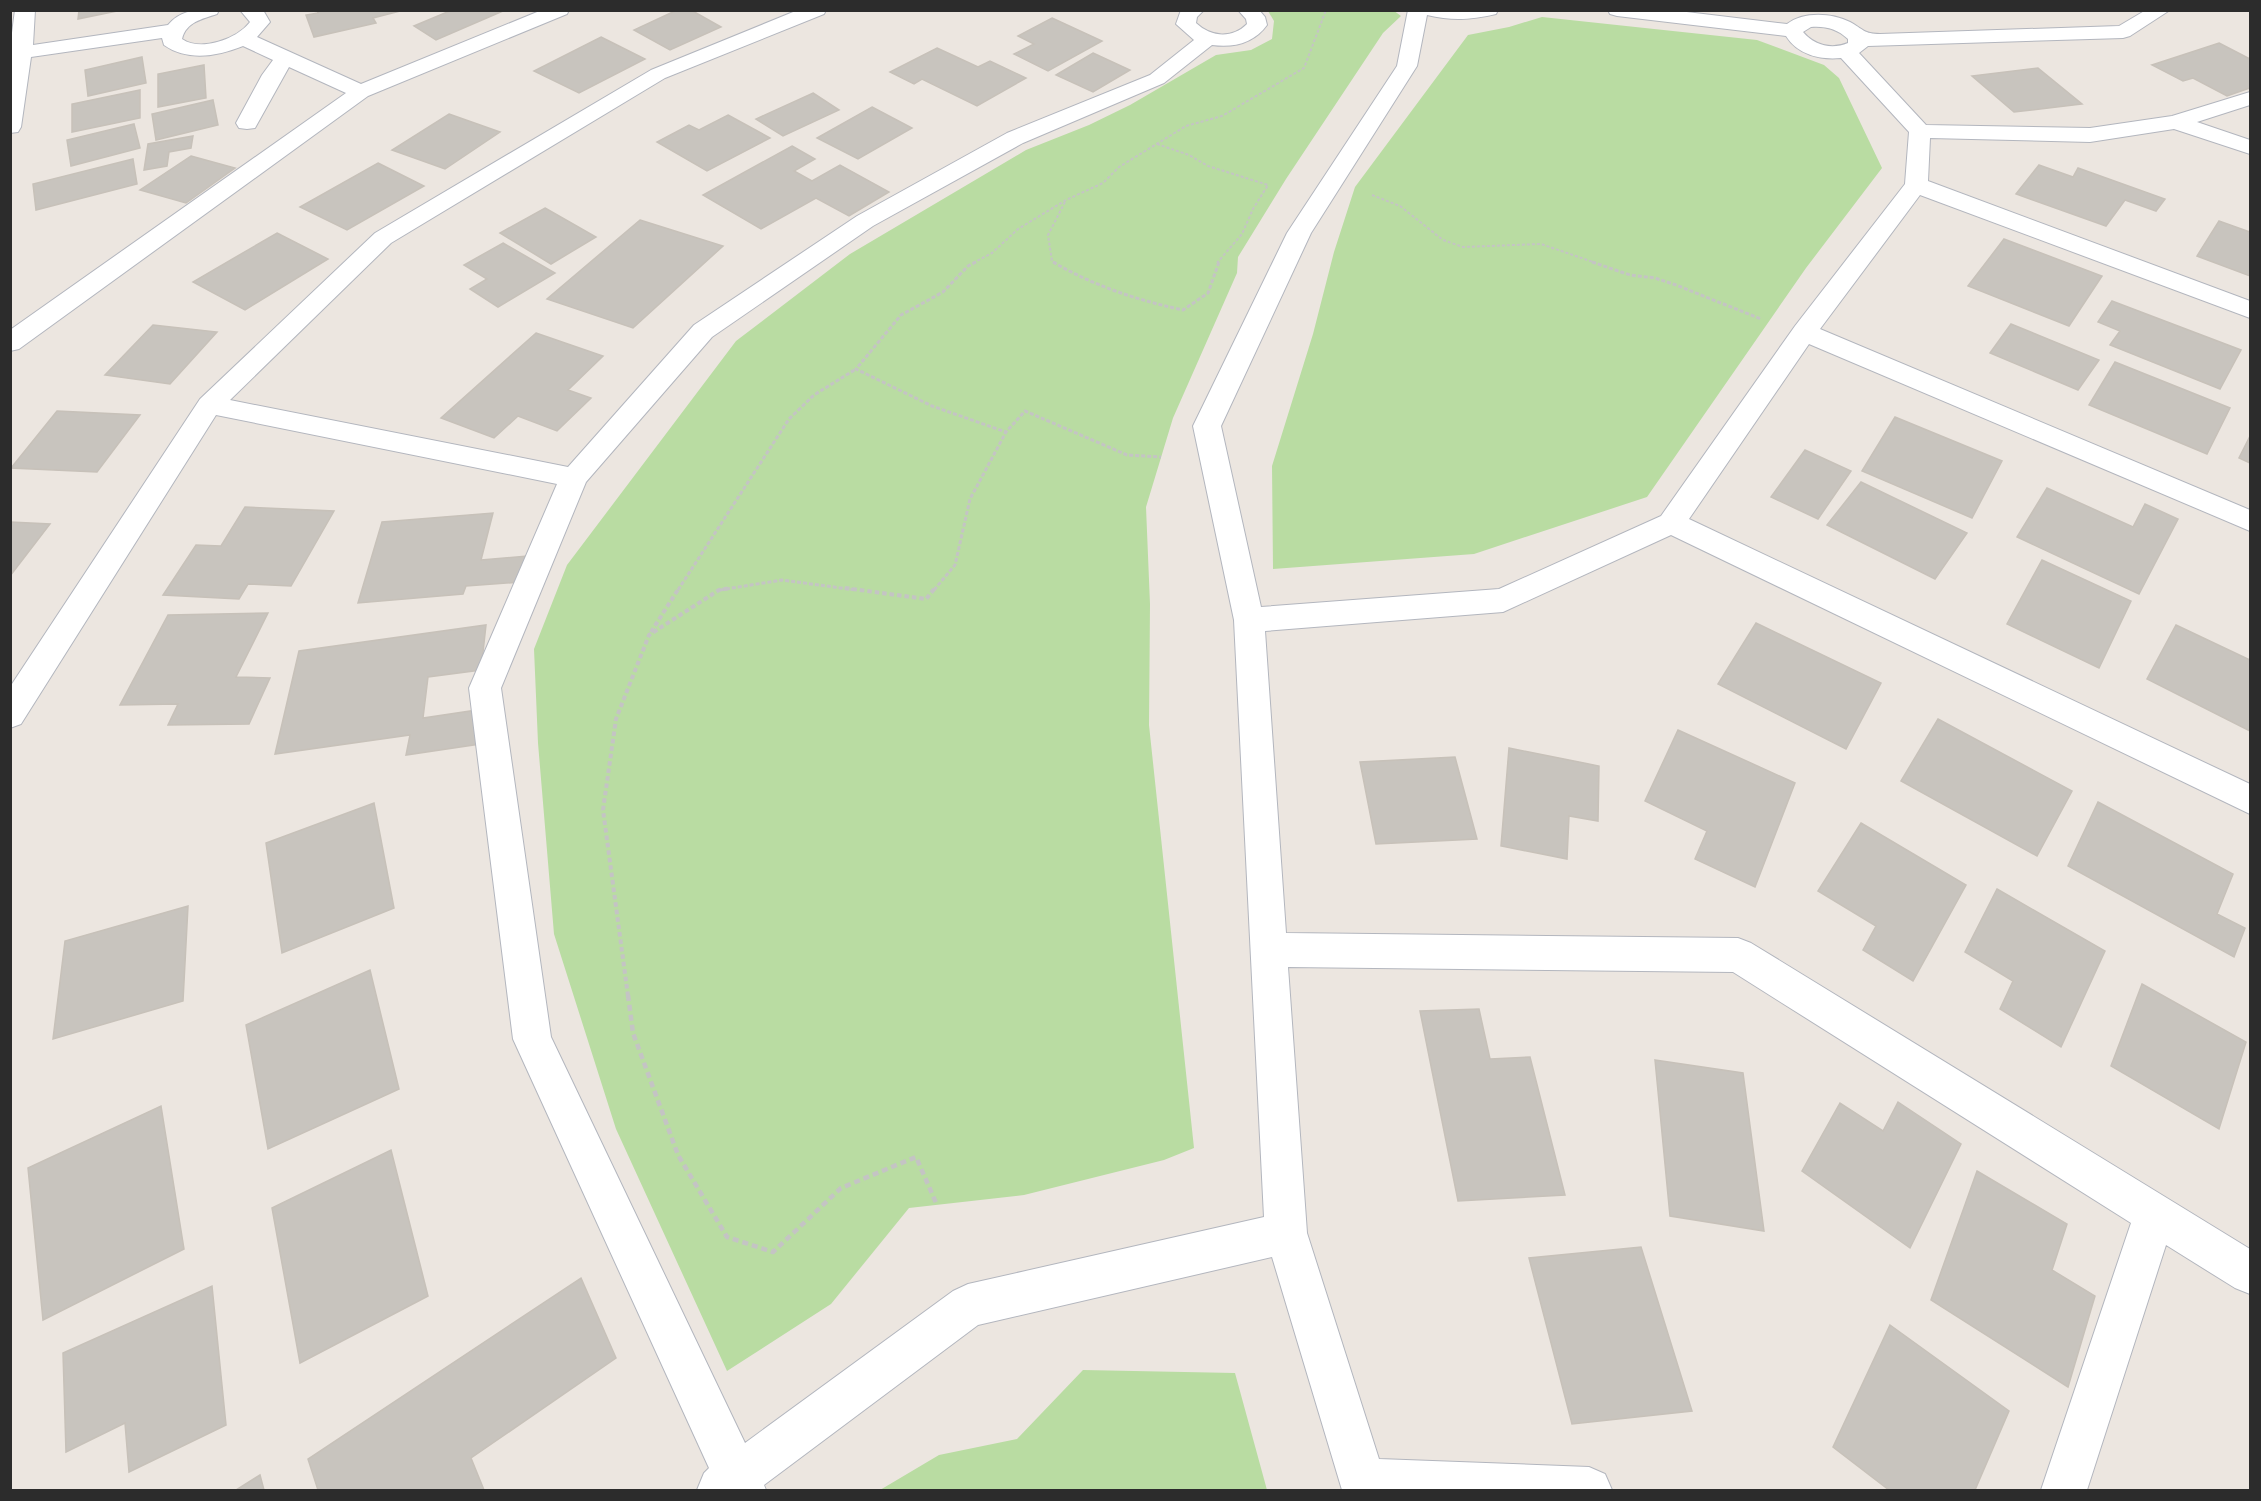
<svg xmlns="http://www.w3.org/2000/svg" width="2261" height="1501" viewBox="0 0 2261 1501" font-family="Mulish,sans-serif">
	<rect width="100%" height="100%" fill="#ece6e0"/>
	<path fill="#b9dca2" d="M1393,10l8,6 -18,17 -97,146 -48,78 -1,16 -64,145 -27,89 4,97 -1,121 45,423 -30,12 -140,35 -115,13 -78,96 -104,67 -111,-242 -62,-195 -16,-191 -4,-94 33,-84 169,-224 114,-87 176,-104 63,-25 41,-20 86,-50 35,-5 21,-11 2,-18 -6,-10z
		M1542,17l215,23 67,25 15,13 43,90 -76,100 -159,229 -173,57 -201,15 -1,-103 41,-132 21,-82 21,-65 113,-152 41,-8z
		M1083,1370l152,3 32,117h-387l59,-35 78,-16z"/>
	<path fill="#c8c4be" stroke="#c7c1b9" stroke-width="1.5" d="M79,10h43l-44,9z
		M317,10h87l-31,8 3,5 -62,14 -8,-22 12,-2z
		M452,10h51v1l-67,29 -22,-14z
		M677,10h14l30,17 -51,23 -36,-20z
		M1052,18l50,23 -54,30 -34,-17 20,-10 -16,-8z
		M601,37l44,22 -66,34 -45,-22z
		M2219,43l31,16v29l-23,8 -34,-18 -10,3 -31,-16z
		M937,48l41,19 12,-6 36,17 -49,28 -55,-27 -8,5 -24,-12z
		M1093,53l37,17 -37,22 -37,-17z
		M142,57l4,26 -58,13 -3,-26z
		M204,65l2,33 -48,9v-33z
		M2038,68l44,36 -68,8 -42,-36z
		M140,90v28l-68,14v-28z
		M813,93l26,17 -56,26 -27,-17z
		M213,100l5,25 -62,15 -4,-26z
		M872,107l40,21 -54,31 -41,-21z
		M449,114l51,18 -55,37 -53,-19z
		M728,115l42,23 -63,33 -50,-29 32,-17 10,5z
		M134,124l6,24 -69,18 -4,-26z
		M193,136l-2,12 -22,4 -2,14 -23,4 4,-26z
		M792,146l23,13 -21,12 18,10 28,-16 49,27 -40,24 -33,-18 -55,31 -58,-34z
		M191,156l44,12 -49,35 -46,-13z
		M133,159l4,25 -101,26 -3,-26z
		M378,163l46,23 -77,44 -47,-23z
		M2039,165l34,12 5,-9 87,31 -9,12 -31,-11 -19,26 -90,-32z
		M545,208l51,29 -45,27 -51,-31z
		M640,220l83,26 -90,82 -86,-29z
		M2219,221l31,11v44l-53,-20z
		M277,233l51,26 -83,51 -52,-28z
		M2004,239l98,37 -33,50 -101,-40z
		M503,243l52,30 -57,34 -28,-18 17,-10 -23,-14z
		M2112,301l129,49 -21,39 -110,-44 10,-14 -22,-9z
		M2011,324l88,36 -21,30 -88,-37z
		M153,325l64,7 -47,52 -65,-9z
		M536,333l67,23 -35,34 23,8 -34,33 -39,-15 -24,22 -53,-20z
		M2115,362l115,46 -23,46 -118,-49z
		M57,411l83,4 -43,57 -86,-4z
		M1895,417l107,44 -30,57 -110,-47z
		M2250,436v27l-11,-5z
		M1805,450l46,21 -33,48 -47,-22z
		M1861,482l106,51 -32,46 -108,-54z
		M2047,488l86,39 12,-23 33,15 -39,75 -122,-57z
		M245,507l89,4 -43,75 -43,-2 -9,15 -76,-4 33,-50 25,1z
		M493,513l-12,47 46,-4 -5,26 -56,4 -3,8 -105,9 24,-81z
		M10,522l40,2 -40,52z
		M2042,560l89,41 -32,67 -92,-44z
		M268,613l-32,64 34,1 -21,46 -81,1 10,-21 -58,1 48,-90z
		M1756,623l125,60 -35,66 -128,-65z
		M486,625l-5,45 -53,7 -5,41 61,-9 -4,35 -74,11 4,-20 -135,19 24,-103z
		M2176,625l74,35v71l-103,-52z
		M1938,719l134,72 -35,65 -136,-75z
		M1678,730l117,53 -40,104 -60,-28 12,-28 -62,-30z
		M1509,748l90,18 -1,55 -29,-5 -2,43 -66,-13z
		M1455,757l22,82 -101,5 -16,-82z
		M2098,802l135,72 -16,40 28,14 -11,29 -166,-91z
		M374,803l20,105 -112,45 -16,-110z
		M1861,823l105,62 -53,96 -50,-31 13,-24 -58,-35z
		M1997,889l108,62 -44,96 -61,-38 13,-28 -48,-29z
		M188,906l-5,95 -130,38 12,-98z
		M370,970l29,119 -131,60 -22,-124z
		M2142,984l104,58 -27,87 -108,-63z
		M1479,1009l11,50 40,-2 35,138 -107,6 -38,-190z
		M1655,1060l88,13 21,158 -94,-15z
		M1898,1102l63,42 -51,104 -108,-77 38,-68 43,28z
		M161,1106l23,143 -141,71 -15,-152z
		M391,1150l37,146 -128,67 -28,-155z
		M1977,1171l90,53 -15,46 43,26 -27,91 -137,-87z
		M1641,1247l51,164 -120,13 -43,-166z
		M581,1278l35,80 -145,100 13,32h-166l-10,-31z
		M212,1286l14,139 -97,47 -4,-49 -59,29 -3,-99z
		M1890,1325l119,86 -34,79h-86l-56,-43z
		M260,1475l4,15h-28z"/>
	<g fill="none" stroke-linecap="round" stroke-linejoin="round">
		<defs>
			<path id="minor" d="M15,10h20l-2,35 135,-20c14,-17 32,-15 51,-15l-2,4c-15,5 -31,8 -35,25 19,13 55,0 68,-17l-10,-12h23l7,12 -13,15 104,47 181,-74h27l-2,4 -199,82 -349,253 -9,2v-21l336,-237 -57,-26 -34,61 -8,1 -8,-1 -3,-5 26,-48 11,-15 -30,-14c-25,10 -55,16 -79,-1l-2,-7 -131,19 -10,70 -3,5 -8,1v-85z
				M798,10h28l-2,4 -159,64 -274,165 -161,157 338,67 126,-142 163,-109 150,-83 143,-58 44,-35 -18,-16 5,-14h23l-7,7 -1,6c15,14 36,16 51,1l-1,-5 -8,-9h21l6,7 2,8c-13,18 -33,23 -55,20l-48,38 -141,60 -150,83 -161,111 -126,145 -85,206 50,349 194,406 208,-152 15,-7 296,-67 -30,-597 -41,-194 94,-193 110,-167 11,-56h90l-2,4c-26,6 -44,7 -69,1l-10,51 -106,167 -90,193 40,181 238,-18 162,-73 134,-190 110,-142 4,-52 -68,-74c-21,2 -43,-3 -55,-22l-169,-20 -7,-2 -2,-4h62l117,14c17,-13 45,-11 63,-2 13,7 14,12 30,12l239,-8 27,-16h24l-40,26 -7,2 -255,8 -9,7 67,72 164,3 82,-12 78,-24v13l-53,17 53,18v14l-76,-25 -84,13 -160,-4 -2,43 322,120v17l-330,-123 -100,134 430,181v21l-441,-187 -120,175 561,265v30l-579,-279 -168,77 -238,19 21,302 452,5 13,5 499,306v45l-15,-6 -69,-43 -79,245h-46l90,-267 -398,-251 -445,-5 19,266 72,226 210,8 16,7 7,16h-270l-70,-233 -294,68 -214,160 2,5h-69l7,-17 5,-5 -196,-429 -44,-351 88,-204 -341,-69 -195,309 -11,4v-41l190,-288 175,-166 276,-163zM1811,27c15,-1 26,2 37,12v4c-17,7 -34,2 -45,-11z"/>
		</defs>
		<use href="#minor" stroke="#b3b6be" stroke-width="2"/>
		<path stroke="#c4c4c4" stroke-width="2" stroke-dasharray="3 2" stroke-linecap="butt" d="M1157,144l32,11 19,11 60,19 -15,24 -11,25 -25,29
			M1372,195l28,11 43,34 20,7 78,-3 55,19
			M973,263l19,-10 26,-24 48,-29 37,-17 16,-16 67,-41 36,-10 82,-48 22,-58
			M1056,263l-4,-2 -4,-26 18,-35"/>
		<path stroke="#c4c4c4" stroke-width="3" stroke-dasharray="4 2" stroke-linecap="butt" d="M976,262l-8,4 -25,26 -42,23 -45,54 76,37 74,26
			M1053,262c41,24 84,38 130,48l25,-17 11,-31
			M1592,262l38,13 25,3 21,7 85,34
			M678,590l111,-171 25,-24 42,-26
			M720,590l62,-10 74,10
			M934,590l21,-25 15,-66 36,-67 19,-21 102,44 34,2"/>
		<path stroke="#c4c4c4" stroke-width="4" stroke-dasharray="4.5 3" stroke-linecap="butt" d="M845,588l81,11 9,-11
			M651,632l28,-44
			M628,996l-25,-186 13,-91 33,-84 70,-45 11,-2"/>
		<path stroke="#c4c4c4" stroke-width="4.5" stroke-dasharray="6 4" stroke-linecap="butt" d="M628,995l5,38 45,122 49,82 46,15 68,-64 75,-31 21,48"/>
		<use href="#minor" fill="#fff" fill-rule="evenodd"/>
	</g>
	<rect width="2261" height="1501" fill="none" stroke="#2c2c2c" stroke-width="24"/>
</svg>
